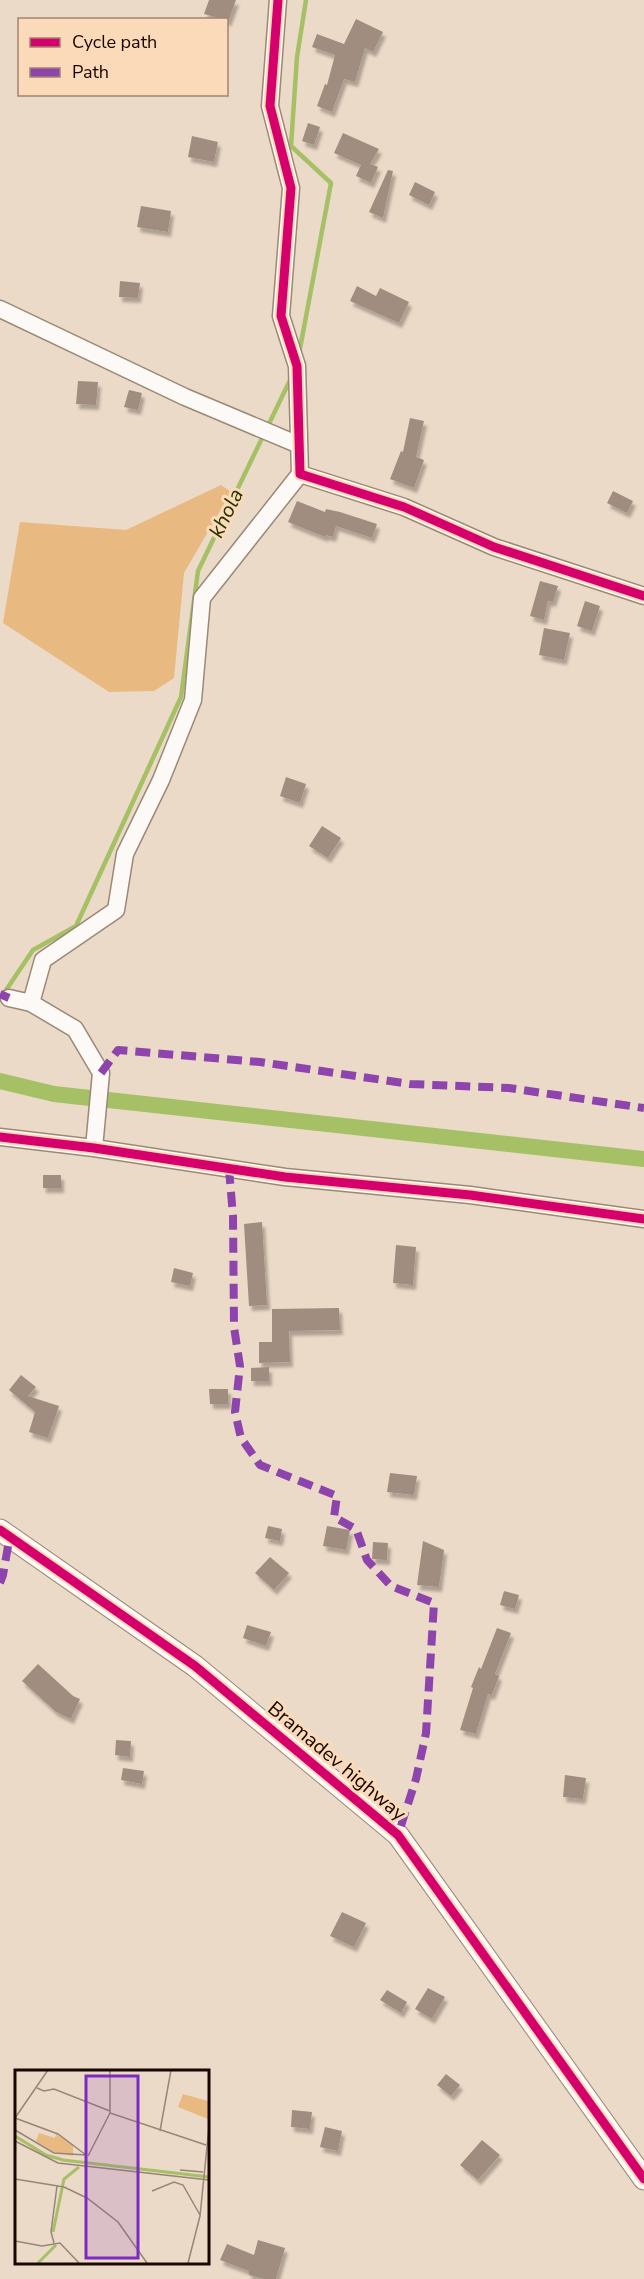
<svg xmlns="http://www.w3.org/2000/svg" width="644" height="2279" viewBox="0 0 644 2279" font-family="'Nunito Sans',sans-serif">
	<defs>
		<filter id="shadow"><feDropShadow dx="3" dy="5" stdDeviation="1.5" flood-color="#0004"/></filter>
	</defs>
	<rect width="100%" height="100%" fill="#ecdac8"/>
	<path fill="#e9b982" d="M221,485l10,7 -47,81 -10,105 -20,13 -45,1 -106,-69 17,-101 106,8z"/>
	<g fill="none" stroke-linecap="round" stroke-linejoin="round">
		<path stroke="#a5c065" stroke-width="4.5" d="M299,354l32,-171 -40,-37 6,-89 9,-57
			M0,999l33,-49 43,-24 105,-229 17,-126 94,-195"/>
		<path stroke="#a5c065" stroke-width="16" d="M0,1081l54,13 590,65"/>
	</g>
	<path fill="#a18d7f" filter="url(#shadow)" d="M209,0h27l-8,22 -2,-2 -22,-6z
		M356,19l27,13 -10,20 -8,-4 -10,34 -11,-3 -12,33 -15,-6 8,-22 2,1 8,-30 -23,-8 5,-13 27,10z
		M308,123l12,4 -6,18 -12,-4z
		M343,133l36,16 -9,15 8,3 -7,16 -15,-7 5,-11 -27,-12z
		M192,136l26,6 -4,20 -26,-5z
		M388,170l5,1 -10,47 -14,-6z
		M415,182l20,10 -6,13 -20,-10z
		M141,206l30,5 -3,21 -31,-5z
		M120,281l20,2 -2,15 -19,-1z
		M357,286l19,10 4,-8 29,14 -10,21 -49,-22z
		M78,381l20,1 -2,23 -20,-1z
		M129,390l13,3 -4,17 -14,-3z
		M410,418l14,3 -8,36 8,3 -10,28 -24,-9 11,-28 2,1z
		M613,491l20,10 -6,12 -20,-10z
		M297,501l28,11 1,-3 14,3 37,12 -5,14 -36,-12 -3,11 -7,-2 -1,2 -37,-15z
		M540,581l18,5 -5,16 -5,-1 -4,19 -14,-4z
		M585,601l15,5 -8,25 -15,-5z
		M544,628l26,5 -6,27 -25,-5z
		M286,777l20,7 -6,19 -20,-7z
		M322,826l19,12 -13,20 -19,-12z
		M43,1175h18v13h-18z
		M262,1222l5,83 -18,1 -5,-82z
		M396,1245l20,2 -3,38 -20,-2z
		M174,1268l19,5 -3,13 -19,-4z
		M339,1308l1,22 -51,1 1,31 -31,1v-21h13v-33z
		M269,1367v14h-18v-13z
		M21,1375l15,12 -8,9 31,10 -11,32 -19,-6 6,-20 -26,-22z
		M209,1389h19v15h-18z
		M390,1473l27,3 -3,19 -27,-3z
		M268,1526l14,3 -2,12 -15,-3z
		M327,1526l23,4 -4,20 -23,-4z
		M423,1541l21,9 -5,37 -22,-2z
		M373,1542l15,1 -1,17 -15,-1z
		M270,1557l19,16 -15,17 -19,-17z
		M504,1591l15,4 -4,14 -15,-4z
		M247,1625l24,7 -5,14 -23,-8z
		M497,1628l14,5 -16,41 4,2 -7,19 -4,-1 -12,40 -16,-4 13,-42 -2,-1 8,-20 2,2z
		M38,1664l35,32 7,3 -9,20 -15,-7 -34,-31z
		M116,1740l15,1 -1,16 -15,-2z
		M123,1768l21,3 -2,13 -21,-4z
		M565,1775l21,3 -3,21 -20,-2z
		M342,1912l24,11 -12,24 -24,-11z
		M428,1988l17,9 -13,22 -17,-10z
		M387,1990l20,12 -6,11 -21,-13z
		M446,2074l14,11 -9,11 -14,-11z
		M292,2110l20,2 -2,17 -19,-2z
		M325,2127l17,4 -4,20 -18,-4z
		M482,2140l18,15 -22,25 -18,-15z
		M258,2240l27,8 -9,31h-12l-15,-4v-4l-29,-11 7,-16 27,11z"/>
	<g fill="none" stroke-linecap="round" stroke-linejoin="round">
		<defs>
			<path id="minor" d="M278,0l-8,106 21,82 -10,128 16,50 3,108 104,33 90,40 150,49
				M0,309l185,88 114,48
				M9,998l22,5 44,26 26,44 -7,75
				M31,1003l12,-43 73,-50 9,-56 36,-74 32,-80 9,-102 98,-124
				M0,1137l94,11 191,29 185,18 174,24"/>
			<path id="tertiary" d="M0,1530l195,136 203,169 246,344"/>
		</defs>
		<use href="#minor" stroke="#9a8975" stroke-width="19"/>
		<use href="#tertiary" stroke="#9a8975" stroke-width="23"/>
		<use href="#minor" stroke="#fcf9f7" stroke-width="16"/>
		<use href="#tertiary" stroke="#fcf9f7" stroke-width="21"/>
		<path stroke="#8e44ad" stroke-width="8" stroke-dasharray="15 8" stroke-linecap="butt" d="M0,994l9,4
			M101,1073l17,-23 142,12 150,22 99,4 135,20
			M229,1169l4,47 1,111 6,39 -5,46 6,26 19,27 77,31 -3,21 22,12 11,31 24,26 43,17 -8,130 -10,46 -18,56
			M0,1583l3,-8 7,-40"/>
		<defs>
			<path id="cycleway" d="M278,0l-8,106 21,82 -10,128 16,50 3,108 104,33 90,40 150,49
				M0,1137l94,11 191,29 185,18 174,24
				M0,1530l195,136 203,169 246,344"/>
		</defs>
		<use href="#cycleway" stroke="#fbdab9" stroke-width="13"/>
		<use href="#cycleway" stroke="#d6006c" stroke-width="9"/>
	</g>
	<g text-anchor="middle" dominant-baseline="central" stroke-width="6" stroke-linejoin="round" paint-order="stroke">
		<g font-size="20" fill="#180600" stroke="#fbdab9">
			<text transform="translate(337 1761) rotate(40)">Bramadev highway</text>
		</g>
		<g font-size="21" font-style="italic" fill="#223401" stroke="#fbdab9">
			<text transform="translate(226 513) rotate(-64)">khola</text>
		</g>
	</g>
	<g transform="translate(15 2070)">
		<rect width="194" height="194" fill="#ecdac8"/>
		<path d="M168,24l25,7v18l-30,-12zM24,63l16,5 1,-4 17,11v11l-17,-3 -20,-12z" fill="#e9b982"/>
		<path fill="none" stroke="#a5c065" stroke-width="3" d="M0,66l31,19 17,5 146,17M38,162l11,-53 15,-12M23,193l18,-18"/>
		<path fill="none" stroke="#978578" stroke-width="1.5" d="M95,0v43l96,32M22,18l7,3 10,-2 56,22M0,48l43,16 28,21M0,48l33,-48M0,60l39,23 32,2M145,61l11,-61M0,71l43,22 151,17M73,86l22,-43M165,100l23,2M0,109l49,8 23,11 31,24 29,41M137,121l22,-9 9,3 17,30M0,171l27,5 18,-3 19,20M39,173l-3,-11 6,-46M173,193l12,-47 9,-89"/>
		<path fill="#7b2cbf" fill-opacity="0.15" stroke="#7b2cbf" stroke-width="3" d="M71,6h52v182h-52z"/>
		<rect width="194" height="194" fill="none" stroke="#180600" stroke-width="3"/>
	</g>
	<rect x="18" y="18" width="210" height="78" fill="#fbdab9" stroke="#a0856f" stroke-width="1.5"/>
	<rect x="30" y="38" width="30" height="9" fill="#d6006c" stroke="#a0856f" stroke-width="1.5"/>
	<text x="72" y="48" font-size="18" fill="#180600">Cycle path</text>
	<rect x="30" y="68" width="30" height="9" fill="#8e44ad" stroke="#a0856f" stroke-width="1.5"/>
	<text x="72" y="78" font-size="18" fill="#180600">Path</text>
</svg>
